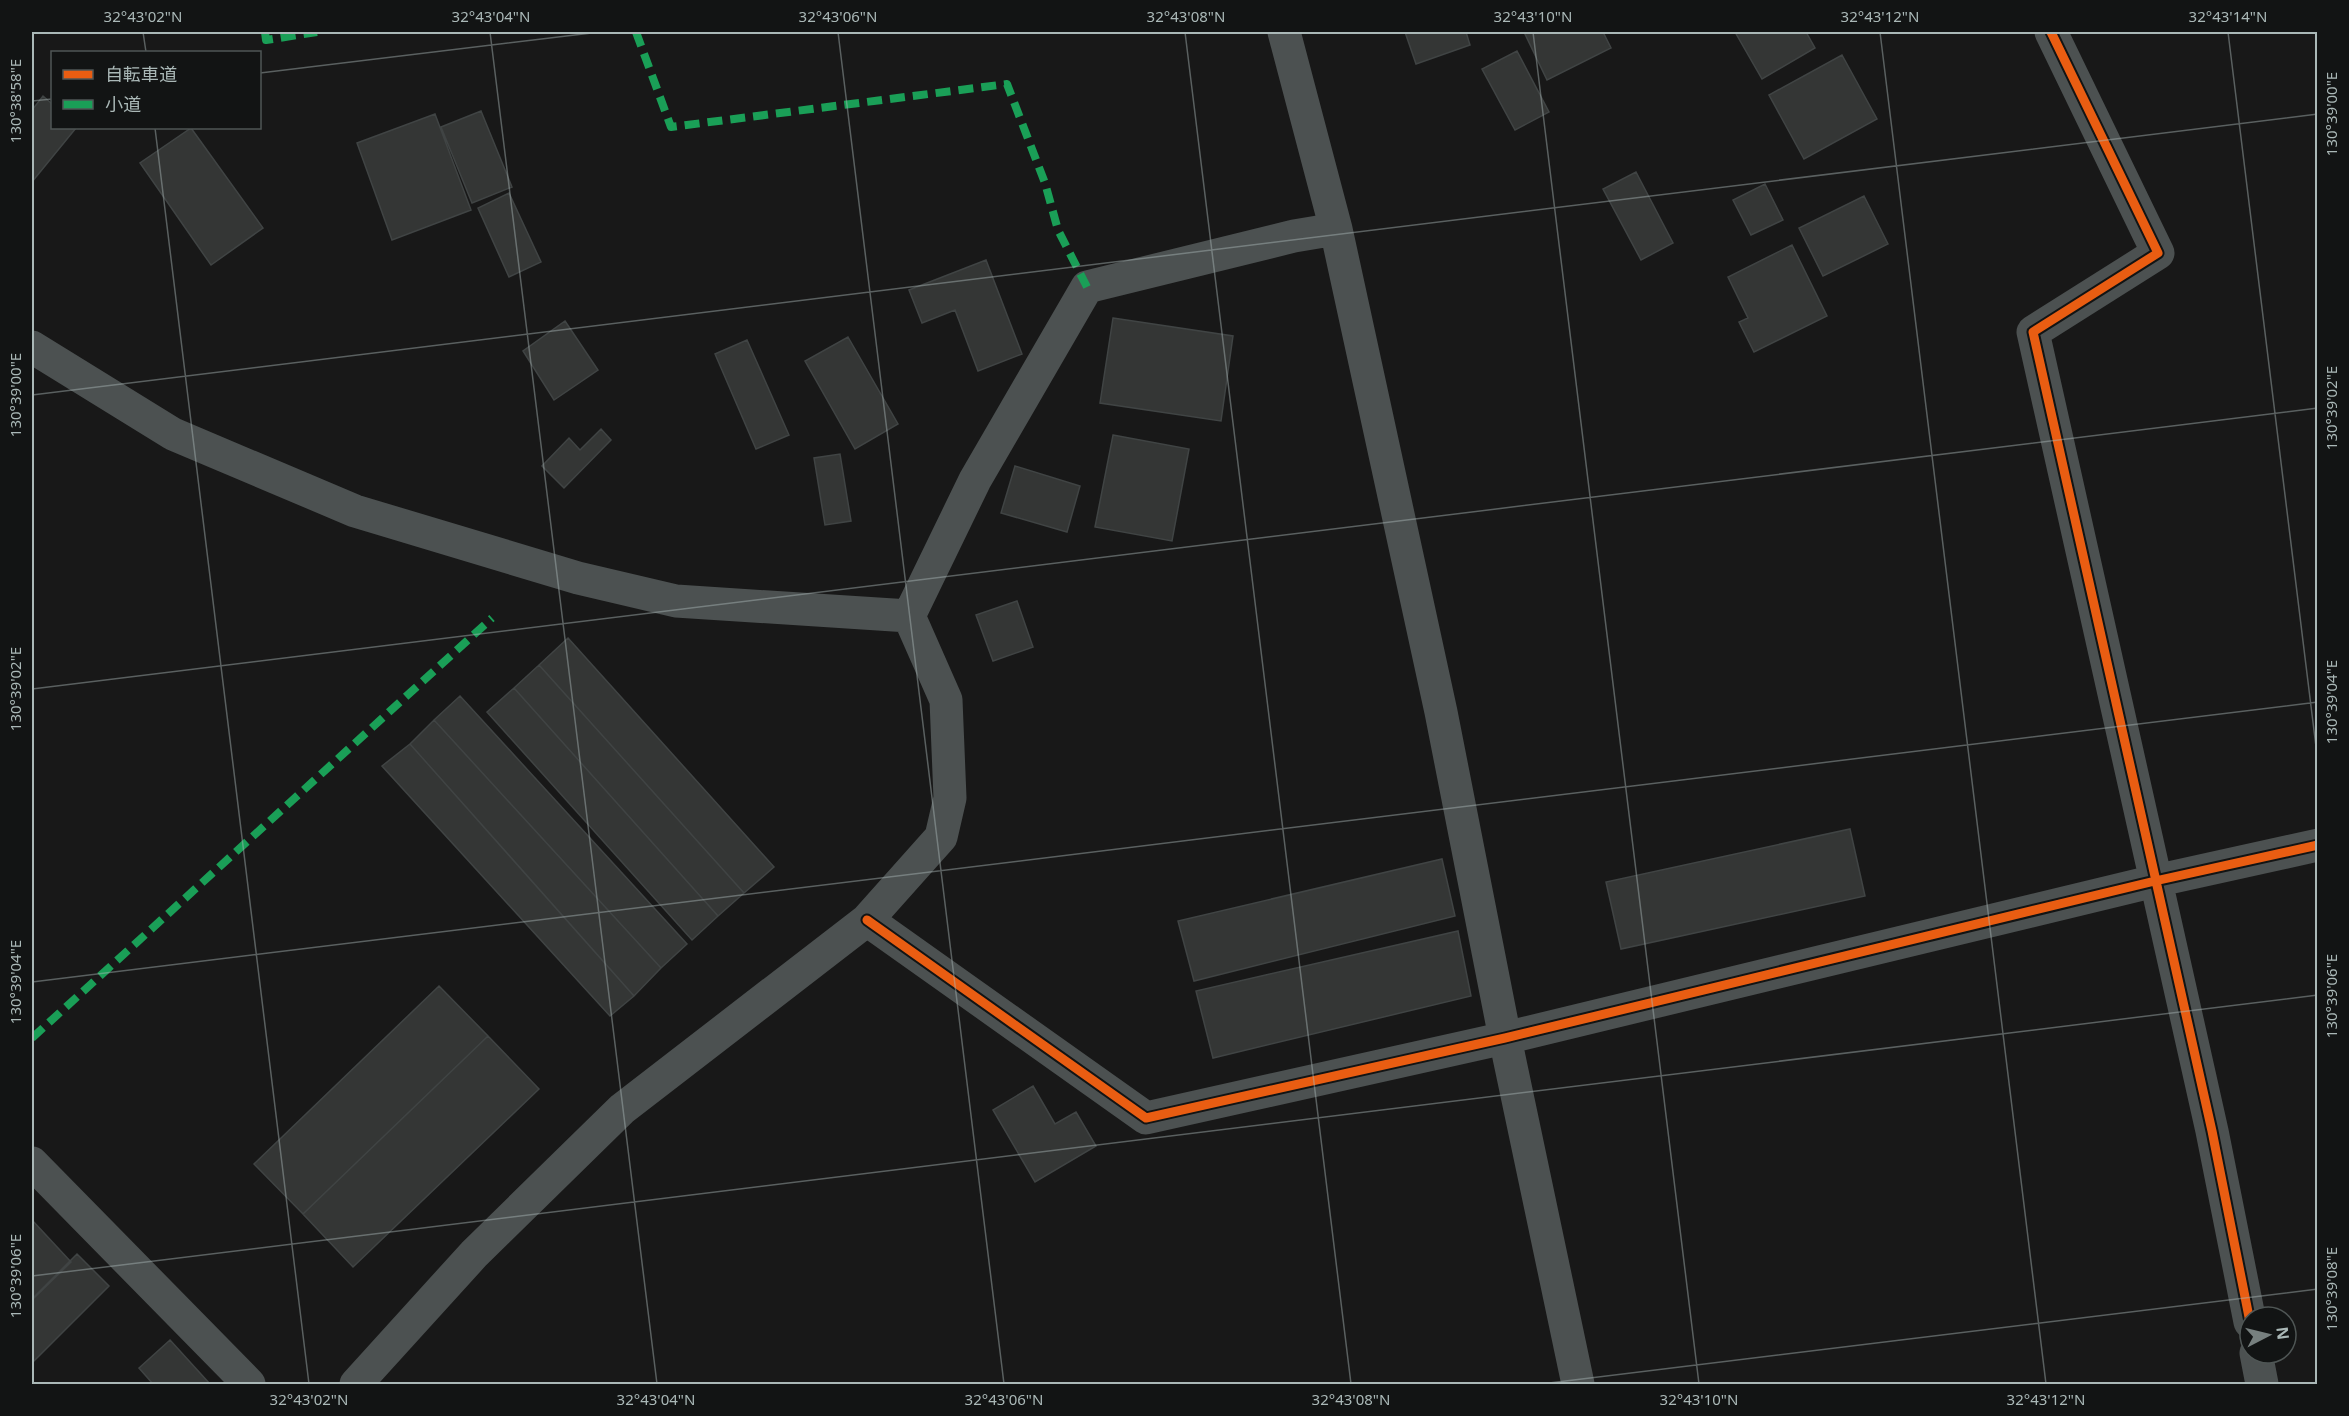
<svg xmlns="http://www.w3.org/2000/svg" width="2349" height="1416" viewBox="0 0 2349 1416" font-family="'Noto Sans','Noto Sans JP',sans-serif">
	<rect width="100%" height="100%" fill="#181818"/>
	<path fill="#343635" stroke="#404444" stroke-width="1.5" d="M1405,32h61l4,13 -54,19z
		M1524,32h79l8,16 -64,32z
		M1735,32h71l9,16 -53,31z
		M1517,51l32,61 -34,18 -33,-61z
		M1842,55l35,64 -73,40 -35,-64z
		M43,96l9,8v24h24l-44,54v-72z
		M481,111l31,76 -40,16 -31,-76z
		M435,114l36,96 -79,30 -35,-97z
		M191,128l72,100 -52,37 -71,-102z
		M1636,172l37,71 -32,17 -38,-71z
		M1765,184l18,36 -32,15 -18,-35z
		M509,193l32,69 -32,15 -31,-69z
		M1864,196l24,48 -65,32 -24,-48z
		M1792,245l35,71 -73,36 -15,-30 9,-4 -20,-41z
		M986,260l36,94 -44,17 -23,-61 -33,13 -13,-33z
		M1113,318l120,18 -12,85 -121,-18z
		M565,321l33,49 -44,30 -31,-49z
		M848,337l50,87 -43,25 -50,-88z
		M747,340l42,95 -33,14 -41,-95z
		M601,429l10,11 -47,48 -22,-22 27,-28 11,12z
		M1113,435l76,14 -17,92 -77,-14z
		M840,454l11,67 -26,4 -11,-67z
		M1015,466l65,20 -13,46 -66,-19z
		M1017,601l16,46 -40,14 -17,-46z
		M568,638l206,229 -30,26 -205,-228z
		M539,665l205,228 -26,23 -204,-228z
		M514,688l204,228 -26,24 -205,-228z
		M460,696l227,248 -26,24 -227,-248z
		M434,720l227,248 -27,28 -224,-252z
		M410,744l224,252 -24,20 -228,-250z
		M1850,829l15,67 -244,53 -15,-67z
		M1442,859l13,57 -261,65 -16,-60z
		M1458,931l13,65 -258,62 -17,-67z
		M439,986l49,50 -185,178 -49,-50z
		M488,1036l51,53 -186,178 -50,-53z
		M1033,1086l22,38 21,-12 20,34 -61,36 -42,-72z
		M32,1220l39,42 -39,38z
		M77,1254l32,32 -77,77v-64z
		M170,1340l40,44h-57l-14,-16z"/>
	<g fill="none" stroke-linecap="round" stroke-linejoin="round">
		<path stroke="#4c5151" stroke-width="33" d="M1284,32l52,197 105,483 64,326 73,346
			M2051,32l107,221 -125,79 179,799 38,191
			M32,347l141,87 182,77 223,67 98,23 233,15
			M909,616l66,-136 112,-193 207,-51 42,-7
			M867,920l279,198 359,-80 650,-157 163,-36
			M32,1163l217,221
			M2256,1353l6,31
			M356,1384l118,-130 148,-145 245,-189 74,-83 9,-39 -4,-98 -37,-84"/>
		<path stroke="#1a9f57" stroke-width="8" stroke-dasharray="15 8" stroke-linecap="butt" d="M265,32l1,8 51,-8
			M636,32l35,95 336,-43 38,99 13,47 29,57
			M32,1038l460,-420"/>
		<defs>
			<path id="cycleway" d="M2051,32l107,221 -125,79 179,799 38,191
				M867,920l279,198 359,-80 650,-157 163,-36"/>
		</defs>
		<use href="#cycleway" stroke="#121414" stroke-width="13"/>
		<use href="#cycleway" stroke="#e95d12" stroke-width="9"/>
	</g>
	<path fill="none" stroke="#aab8b7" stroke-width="1.5" stroke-opacity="0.45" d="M143,32l3,20M490,32l167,1352M838,32l166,1352M1185,32l166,1352M1533,32l166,1352M1880,32l166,1352M2228,32l90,731M260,73l340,-41M32,101l20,-2M155,128l154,1256M32,395l2286,-281M32,689l2286,-281M32,982l2286,-280M32,1276l2286,-281M1541,1384l777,-95"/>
	<rect width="2349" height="1416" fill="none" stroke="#121414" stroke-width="66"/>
	<rect x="51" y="51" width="210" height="78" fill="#121414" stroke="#4f5655" stroke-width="1.5"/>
	<rect x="63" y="70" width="30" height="9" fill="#e95d12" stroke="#4f5655" stroke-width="1.5"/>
	<text x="105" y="81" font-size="18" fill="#aab8b7">自転車道</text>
	<rect x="63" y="100" width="30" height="9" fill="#1a9f57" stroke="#4f5655" stroke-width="1.5"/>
	<text x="105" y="111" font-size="18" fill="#aab8b7">小道</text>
	<g transform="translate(2268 1335) rotate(83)"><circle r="28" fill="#121414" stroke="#4f5655" stroke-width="1.5"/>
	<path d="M0-4.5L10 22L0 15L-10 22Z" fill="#77807f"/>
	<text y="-9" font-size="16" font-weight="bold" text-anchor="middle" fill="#aab8b7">N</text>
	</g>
	<rect x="33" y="33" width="2283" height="1350" fill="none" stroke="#aab8b7" stroke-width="2"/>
	<g font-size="15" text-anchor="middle" fill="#aab8b7">
		<text x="143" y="22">32°43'02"N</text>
		<text x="491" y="22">32°43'04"N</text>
		<text x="838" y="22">32°43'06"N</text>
		<text x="1186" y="22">32°43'08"N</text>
		<text x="1533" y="22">32°43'10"N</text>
		<text x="1880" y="22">32°43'12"N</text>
		<text x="2228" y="22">32°43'14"N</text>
		<text transform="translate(16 101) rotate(-90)" y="5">130°38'58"E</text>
		<text transform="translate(2332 114) rotate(-90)" y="5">130°39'00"E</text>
		<text transform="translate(16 395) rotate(-90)" y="5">130°39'00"E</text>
		<text transform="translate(2332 408) rotate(-90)" y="5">130°39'02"E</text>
		<text transform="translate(16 689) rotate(-90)" y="5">130°39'02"E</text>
		<text transform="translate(2332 702) rotate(-90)" y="5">130°39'04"E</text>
		<text transform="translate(16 982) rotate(-90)" y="5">130°39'04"E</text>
		<text transform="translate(2332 996) rotate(-90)" y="5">130°39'06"E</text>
		<text transform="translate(16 1276) rotate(-90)" y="5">130°39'06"E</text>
		<text transform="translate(2332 1289) rotate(-90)" y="5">130°39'08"E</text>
		<text x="309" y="1405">32°43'02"N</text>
		<text x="656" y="1405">32°43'04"N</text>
		<text x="1004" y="1405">32°43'06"N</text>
		<text x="1351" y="1405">32°43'08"N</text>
		<text x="1699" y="1405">32°43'10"N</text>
		<text x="2046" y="1405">32°43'12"N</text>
	</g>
</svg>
